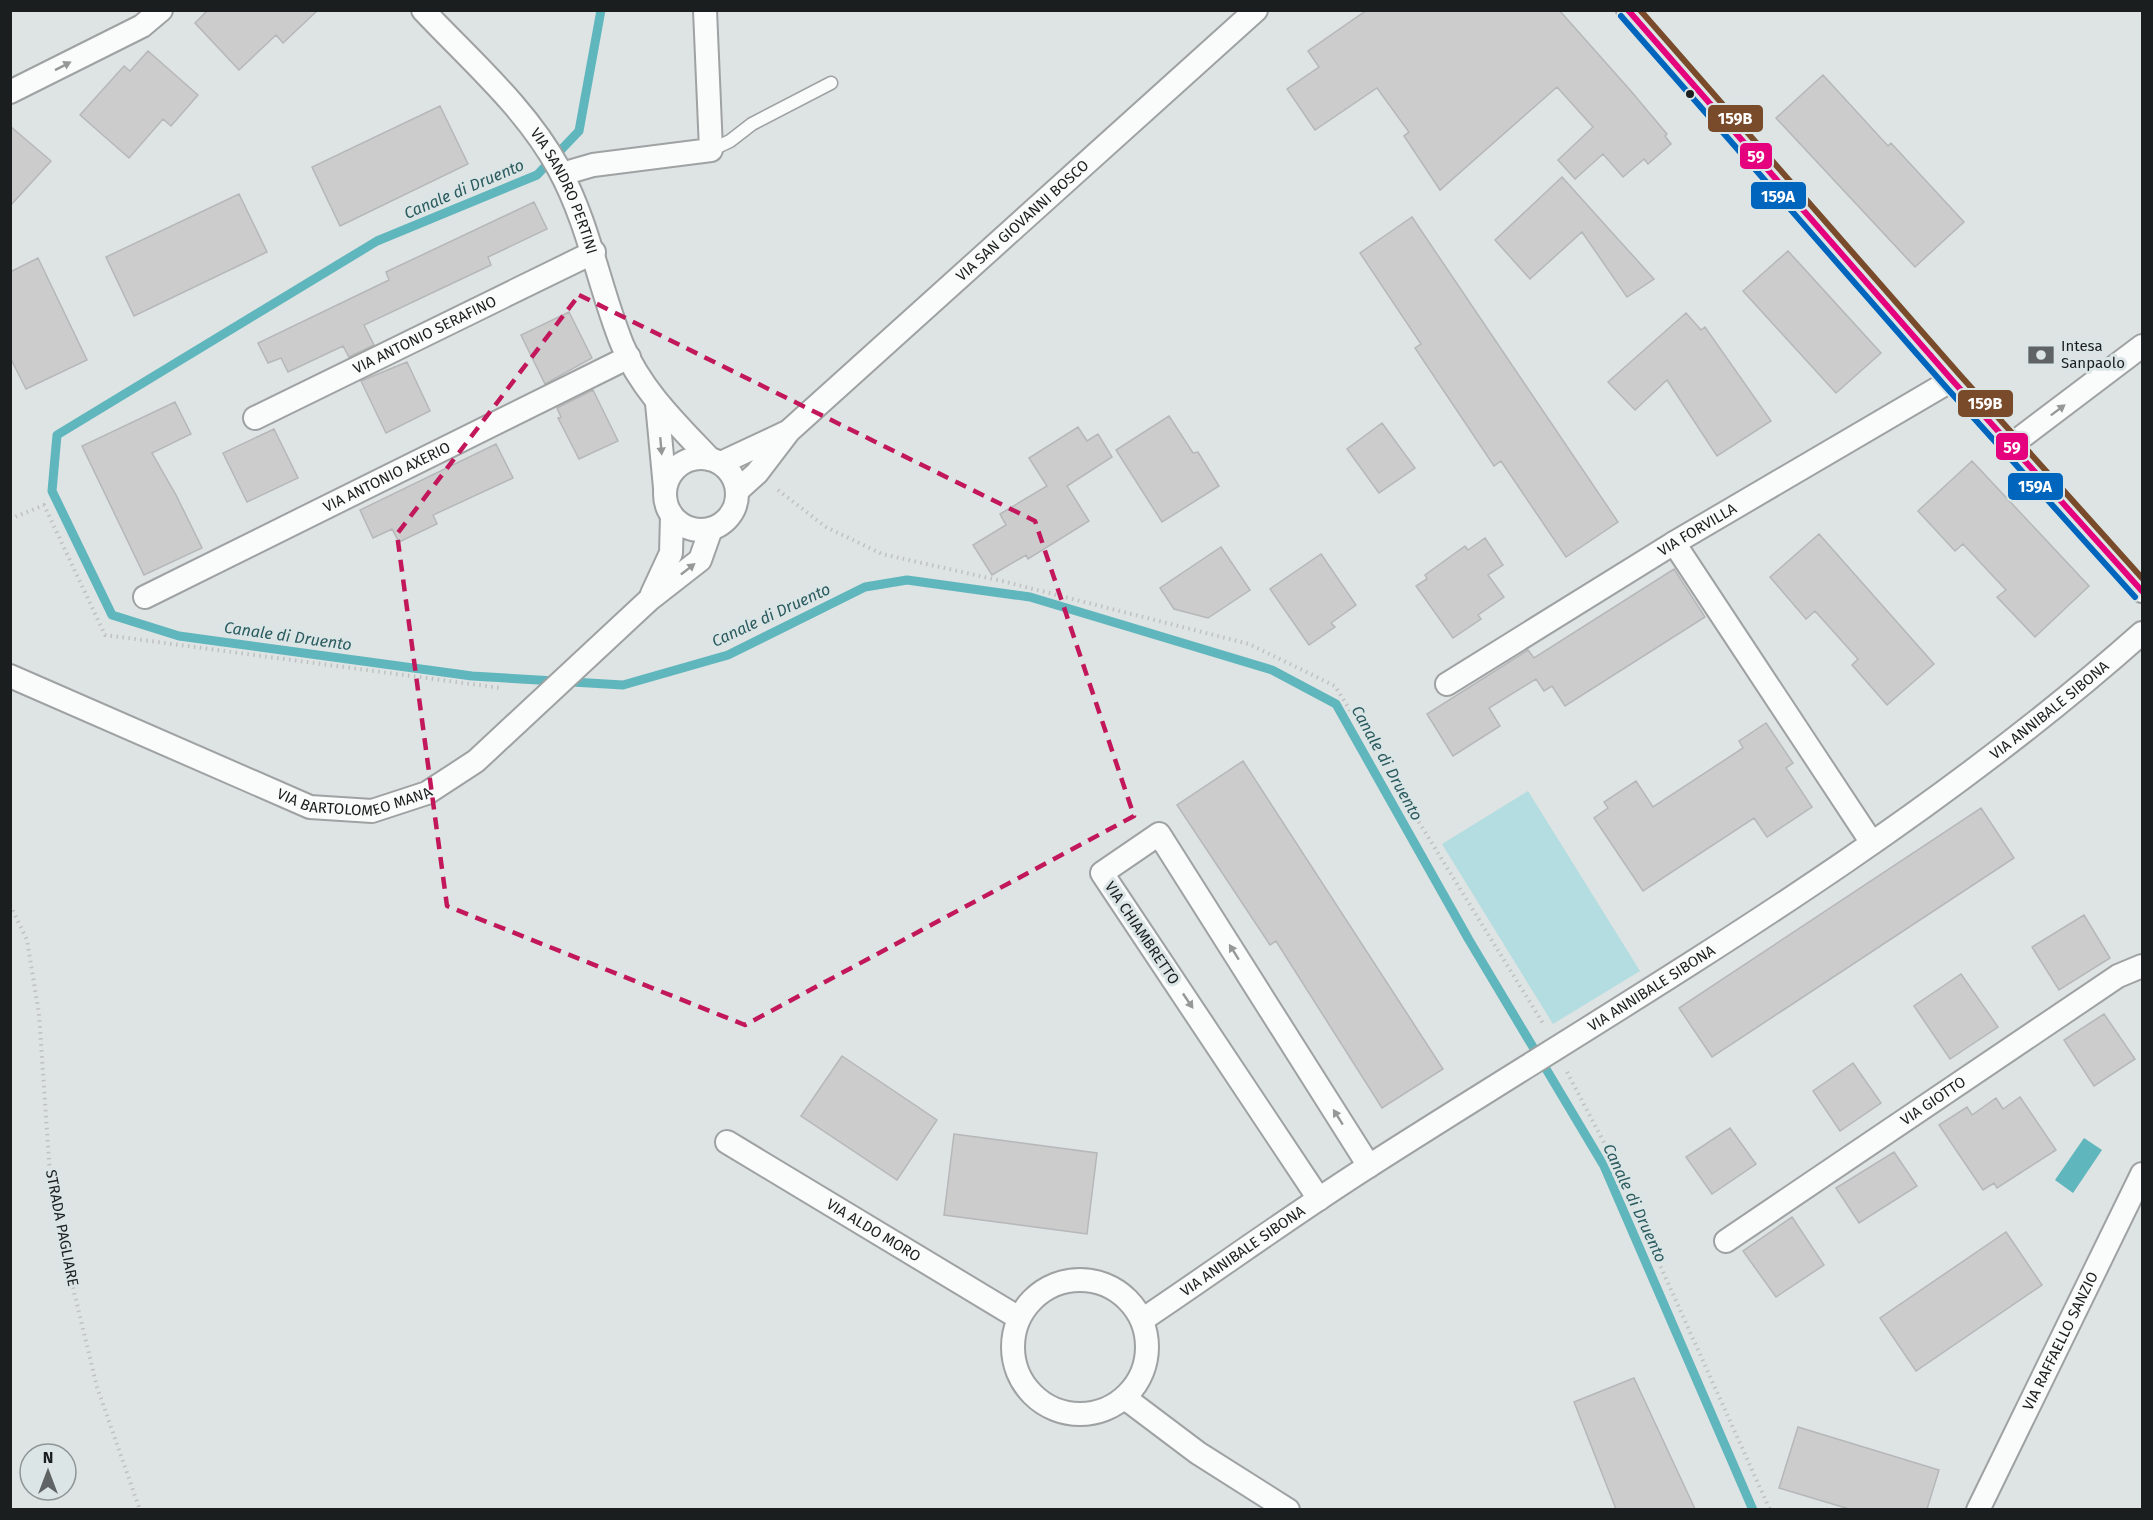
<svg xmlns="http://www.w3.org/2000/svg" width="2153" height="1520" viewBox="0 0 2153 1520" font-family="'Fira Sans',sans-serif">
	<rect width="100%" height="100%" fill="#dee3e3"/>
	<path fill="#b3dde0" d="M1528,791l112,180 -87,53 -111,-180z"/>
	<path fill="#5fb6bd" d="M2084,1138l18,12 -29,43 -18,-13z"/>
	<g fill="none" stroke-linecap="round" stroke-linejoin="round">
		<path stroke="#5fb6bd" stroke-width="9" d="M601,10l-22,121 -42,44 -160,66 -320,194 -5,56 60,124 67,21 293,40 151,9 105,-30 137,-68 42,-7 123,17 242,73 64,34 133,236 135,226 149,344"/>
	</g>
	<path fill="#cccccd" stroke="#b6b7b8" stroke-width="1.5" d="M208,10h110l-35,33 -7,-8 -37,35 -44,-47z
		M1367,10h192l71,80 37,44 -2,2 6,8 -23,20 -4,-5 -21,18 -20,-23 -28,25 -17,-19 35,-33 -36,-40 -117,103 -36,-54 5,-4 -32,-44 -62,42 -28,-41 32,-22 -11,-16z
		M148,51l50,44 -27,31 -8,-7 -34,39 -49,-43 44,-49 6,5z
		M1823,75l65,71 3,-3 73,79 -49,45 -139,-149z
		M440,106l28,58 -128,62 -28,-59z
		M10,126l41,35 -41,45z
		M1562,177l36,40 56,62 -27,18 -45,-65 -52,47 -35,-39z
		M239,194l28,58 -133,64 -28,-59z
		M534,202l13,27 -59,28 3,8 -127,60 10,20 -25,12 -6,-11 -55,26 -7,-14 -13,5 -10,-20 131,-63 -3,-8z
		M1412,217l206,305 -52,35 -65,-96 -7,5 -79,-118 6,-4 -61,-91z
		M1788,251l93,102 -45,40 -93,-102z
		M38,258l49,102 -61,29 -16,-32v-85z
		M569,312l23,46 -47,26 -24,-49z
		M1686,313l15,17 4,-3 66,94 -54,35 -50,-76 -32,30 -27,-28z
		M407,362l23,49 -44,22 -25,-52z
		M593,390l25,51 -39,18 -21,-41 3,-1 -4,-9z
		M175,402l16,32 -39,19 24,42 26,53 -58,27 -62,-129z
		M1169,416l24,37 5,-1 21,34 -57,36 -46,-72z
		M1382,423l33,45 -36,25 -32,-44z
		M1078,427l9,14 11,-7 14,23 -45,29 22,35 -61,38 -2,-4 -34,20 -19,-30 33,-20 -6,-11 47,-28 -18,-28z
		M274,429l24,49 -51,24 -24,-49z
		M496,444l17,34 -80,37 4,9 -38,18 -7,-13 -19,9 -13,-28z
		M1972,461l117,125 -54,51 -38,-40 9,-7 -43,-46 -8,7 -37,-40z
		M1819,534l115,130 -47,41 -35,-40 6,-6 -43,-48 -9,8 -36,-42z
		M1485,538l18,27 -15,10 16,22 -26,18 3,4 -28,19 -37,-52 11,-7 -2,-4 40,-29 3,4z
		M1221,547l29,43 -42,28 -34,-9 -14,-21z
		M1321,554l35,51 -25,18 4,4 -26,18 -39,-56z
		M1674,569l31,48 -140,89 -13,-20 -8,5 -8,-12 -47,29 11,18 -47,30 -26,-42 101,-64 6,8z
		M1766,723l27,40 -7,5 26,39 -45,30 -13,-19 -111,73 -49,-73 14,-10 -4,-6 32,-21 17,26 90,-59 -4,-7z
		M1243,761l200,308 -61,39 -106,-167 -6,4 -93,-140z
		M1981,808l33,50 -302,199 -33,-49z
		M2084,915l26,43 -51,32 -27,-43z
		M1961,974l37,53 -48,32 -36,-53z
		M2104,1014l31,45 -41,27 -30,-46z
		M842,1056l95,64 -40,60 -96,-64z
		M1853,1063l28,40 -41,28 -27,-40z
		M2020,1097l36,53 -59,38 -3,-5 -11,7 -44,-65 28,-18 5,8 24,-17 7,11z
		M1730,1128l26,36 -44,30 -26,-37z
		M954,1134l143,19 -10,81 -143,-19z
		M1894,1152l23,34 -58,37 -23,-35z
		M1792,1217l32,48 -48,32 -33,-46z
		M2006,1232l36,53 -126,86 -36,-53z
		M1634,1378l61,131h-79l-42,-107z
		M1798,1427l141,43 -12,39h-78l-70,-21z"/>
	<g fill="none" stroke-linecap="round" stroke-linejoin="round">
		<defs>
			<path id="lane" d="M711,150l19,-9 22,-17 79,-41"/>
			<g id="street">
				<path id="s1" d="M423,10c47,50 103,98 136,159 30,55 40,118 63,175 19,46 55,80 88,115"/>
				<path d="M1628,10l324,370 190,211"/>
				<path d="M10,92l132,-66 19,-16"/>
				<path d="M562,174l31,-9 118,-15 -6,-140"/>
				<path d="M657,403l8,85"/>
				<path id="s2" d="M255,418l339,-166"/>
				<path d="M2011,445l131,-99"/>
				<circle cx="701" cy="494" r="36"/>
				<path d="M721,463l64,-30"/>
				<path id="s3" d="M737,491l20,-18 32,-42 467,-421"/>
				<path d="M1674,543l198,300"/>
				<path d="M652,594l19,-41 1,-37"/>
				<path id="s4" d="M145,597l484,-240"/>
				<path id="s5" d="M10,676l300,131 62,4 55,-18 49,-32 174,-162 50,-39 11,-31"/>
				<path id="s6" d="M1447,684l227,-141 278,-163"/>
				<path id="s7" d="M727,1142l292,176"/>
				<path d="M1319,1199l-217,-326 57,-39 210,332"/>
				<path id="s8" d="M1726,1241l392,-265 24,-10"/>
				<circle cx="1080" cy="1347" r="67"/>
				<path id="s9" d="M1142,1320c76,-51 150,-105 227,-154 264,-169 538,-324 773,-533"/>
				<path d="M1125,1398l73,55 90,57"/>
				<path id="s10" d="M1978,1510l164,-336"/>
			</g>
		</defs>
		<use href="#lane" stroke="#9fa2a2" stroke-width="15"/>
		<use href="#street" stroke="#9fa2a2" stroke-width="26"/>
		<path stroke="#c0c1c1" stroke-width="4" stroke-dasharray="1.5 4.5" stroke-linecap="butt" d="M778,490l48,37 56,27 120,27 247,63 86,42 209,339
			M10,519l34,-14 61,130 396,53
			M10,905l17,35 12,74 12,175 11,53 35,145 43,123
			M1567,1072l43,82 160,356"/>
		<use href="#lane" stroke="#fafbfb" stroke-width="12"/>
		<use href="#street" stroke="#fafbfb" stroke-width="22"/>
		<defs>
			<path id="bus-1" d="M1628,10l324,370 190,211"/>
			<path id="bus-2" d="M1621,16l324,370 190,211"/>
			<path id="bus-3" d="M1640,10l319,364 183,204"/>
		</defs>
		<use href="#bus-1" stroke="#dce5e5" stroke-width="10"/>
		<use href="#bus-2" stroke="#dce5e5" stroke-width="10"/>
		<use href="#bus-3" stroke="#dce5e5" stroke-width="10"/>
		<use href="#bus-1" stroke="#e5007d" stroke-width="6"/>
		<use href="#bus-2" stroke="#0065bd" stroke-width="6"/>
		<use href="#bus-3" stroke="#7a4b2a" stroke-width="6"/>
	</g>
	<defs><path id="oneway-solid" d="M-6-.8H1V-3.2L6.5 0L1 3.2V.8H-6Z" transform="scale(1.5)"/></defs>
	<g fill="#969898">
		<use href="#oneway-solid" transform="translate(63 66) rotate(-27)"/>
		<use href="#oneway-solid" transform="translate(2058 410) rotate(-37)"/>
		<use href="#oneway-solid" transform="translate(661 446) rotate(85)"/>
		<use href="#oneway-solid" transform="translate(688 569) rotate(-38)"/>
		<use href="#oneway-solid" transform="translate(1234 952) rotate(-122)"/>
		<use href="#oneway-solid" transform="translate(1188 1001) rotate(56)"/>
		<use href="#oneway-solid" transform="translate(1338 1117) rotate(-122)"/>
	</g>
	<path fill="none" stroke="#c2185b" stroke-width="4.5" stroke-dasharray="12 8" stroke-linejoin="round" d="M579,295l456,226 99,295 -389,209 -298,-119 -50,-372z"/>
	<defs>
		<symbol id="bank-bare" viewBox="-9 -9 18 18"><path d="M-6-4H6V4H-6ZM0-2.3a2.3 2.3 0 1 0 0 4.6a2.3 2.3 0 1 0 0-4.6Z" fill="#5f6363" stroke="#dce5e5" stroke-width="2.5" paint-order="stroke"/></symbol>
	</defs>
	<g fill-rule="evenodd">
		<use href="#bank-bare" x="2022" y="336" width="38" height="38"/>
	</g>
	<circle fill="#1b1e1e" stroke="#dce5e5" stroke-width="2" cx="1690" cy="94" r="5"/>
	<g text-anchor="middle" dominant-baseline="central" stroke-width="6" stroke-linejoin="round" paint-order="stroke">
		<g font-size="15" fill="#1b1e1e" stroke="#dce5e5">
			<text stroke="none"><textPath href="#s1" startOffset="232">VIA SANDRO PERTINI</textPath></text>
			<text stroke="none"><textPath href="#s3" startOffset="394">VIA SAN GIOVANNI BOSCO</textPath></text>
			<text stroke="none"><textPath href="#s2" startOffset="189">VIA ANTONIO SERAFINO</textPath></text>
			<text stroke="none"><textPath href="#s4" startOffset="270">VIA ANTONIO AXERIO</textPath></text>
			<text stroke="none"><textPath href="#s6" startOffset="294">VIA FORVILLA</textPath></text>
			<text stroke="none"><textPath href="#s9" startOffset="1094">VIA ANNIBALE SIBONA</textPath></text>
			<text stroke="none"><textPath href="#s5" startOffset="372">VIA BARTOLOMEO MANA</textPath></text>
			<text transform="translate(1142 933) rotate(56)">VIA CHIAMBRETTO</text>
			<text stroke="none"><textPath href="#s9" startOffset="608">VIA ANNIBALE SIBONA</textPath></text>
			<text stroke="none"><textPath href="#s8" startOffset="250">VIA GIOTTO</textPath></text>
			<text transform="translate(62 1228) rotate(79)">STRADA PAGLIARE</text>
			<text stroke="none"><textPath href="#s7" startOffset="171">VIA ALDO MORO</textPath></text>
			<text stroke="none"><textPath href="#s9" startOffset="122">VIA ANNIBALE SIBONA</textPath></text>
			<text stroke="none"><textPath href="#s10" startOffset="188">VIA RAFFAELLO SANZIO</textPath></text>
		</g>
		<g font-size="15" fill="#1b1e1e" stroke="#dce5e5" text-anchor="start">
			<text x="2061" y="346">Intesa<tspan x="2061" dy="17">Sanpaolo</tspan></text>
		</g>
		<g font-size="16" font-style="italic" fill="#2a5b5f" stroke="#dce5e5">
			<text transform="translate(464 189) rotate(-23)">Canale di Druento</text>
			<text transform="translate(771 615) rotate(-25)">Canale di Druento</text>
			<text transform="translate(288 636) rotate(8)">Canale di Druento</text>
			<text transform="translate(1387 763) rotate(61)">Canale di Druento</text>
			<text transform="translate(1635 1203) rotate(65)">Canale di Druento</text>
		</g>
	</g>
	<g stroke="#dce5e5" stroke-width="2">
		<rect x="1707" y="104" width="57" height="29" rx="6" fill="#7a4b2a"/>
		<rect x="1739" y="142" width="34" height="28" rx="6" fill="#e5007d"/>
		<rect x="1750" y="181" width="57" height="29" rx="6" fill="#0065bd"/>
		<rect x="1957" y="389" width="57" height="29" rx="6" fill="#7a4b2a"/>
		<rect x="1995" y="432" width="34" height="29" rx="6" fill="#e5007d"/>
		<rect x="2007" y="472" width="57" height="29" rx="6" fill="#0065bd"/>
	</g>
	<g font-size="16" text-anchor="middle" font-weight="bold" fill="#fff">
		<text x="1735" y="124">159B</text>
		<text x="1756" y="162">59</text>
		<text x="1778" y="202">159A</text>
		<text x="1985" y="409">159B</text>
		<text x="2012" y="453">59</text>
		<text x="2035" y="492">159A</text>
	</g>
	<rect width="2153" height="1520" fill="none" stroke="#1b1e1e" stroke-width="24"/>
	<g transform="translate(48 1472)"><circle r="28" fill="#dce5e5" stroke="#8f9595" stroke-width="1.5"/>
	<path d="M0-4.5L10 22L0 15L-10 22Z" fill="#5f6363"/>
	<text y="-9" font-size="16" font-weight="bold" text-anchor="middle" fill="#1b1e1e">N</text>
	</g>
</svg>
